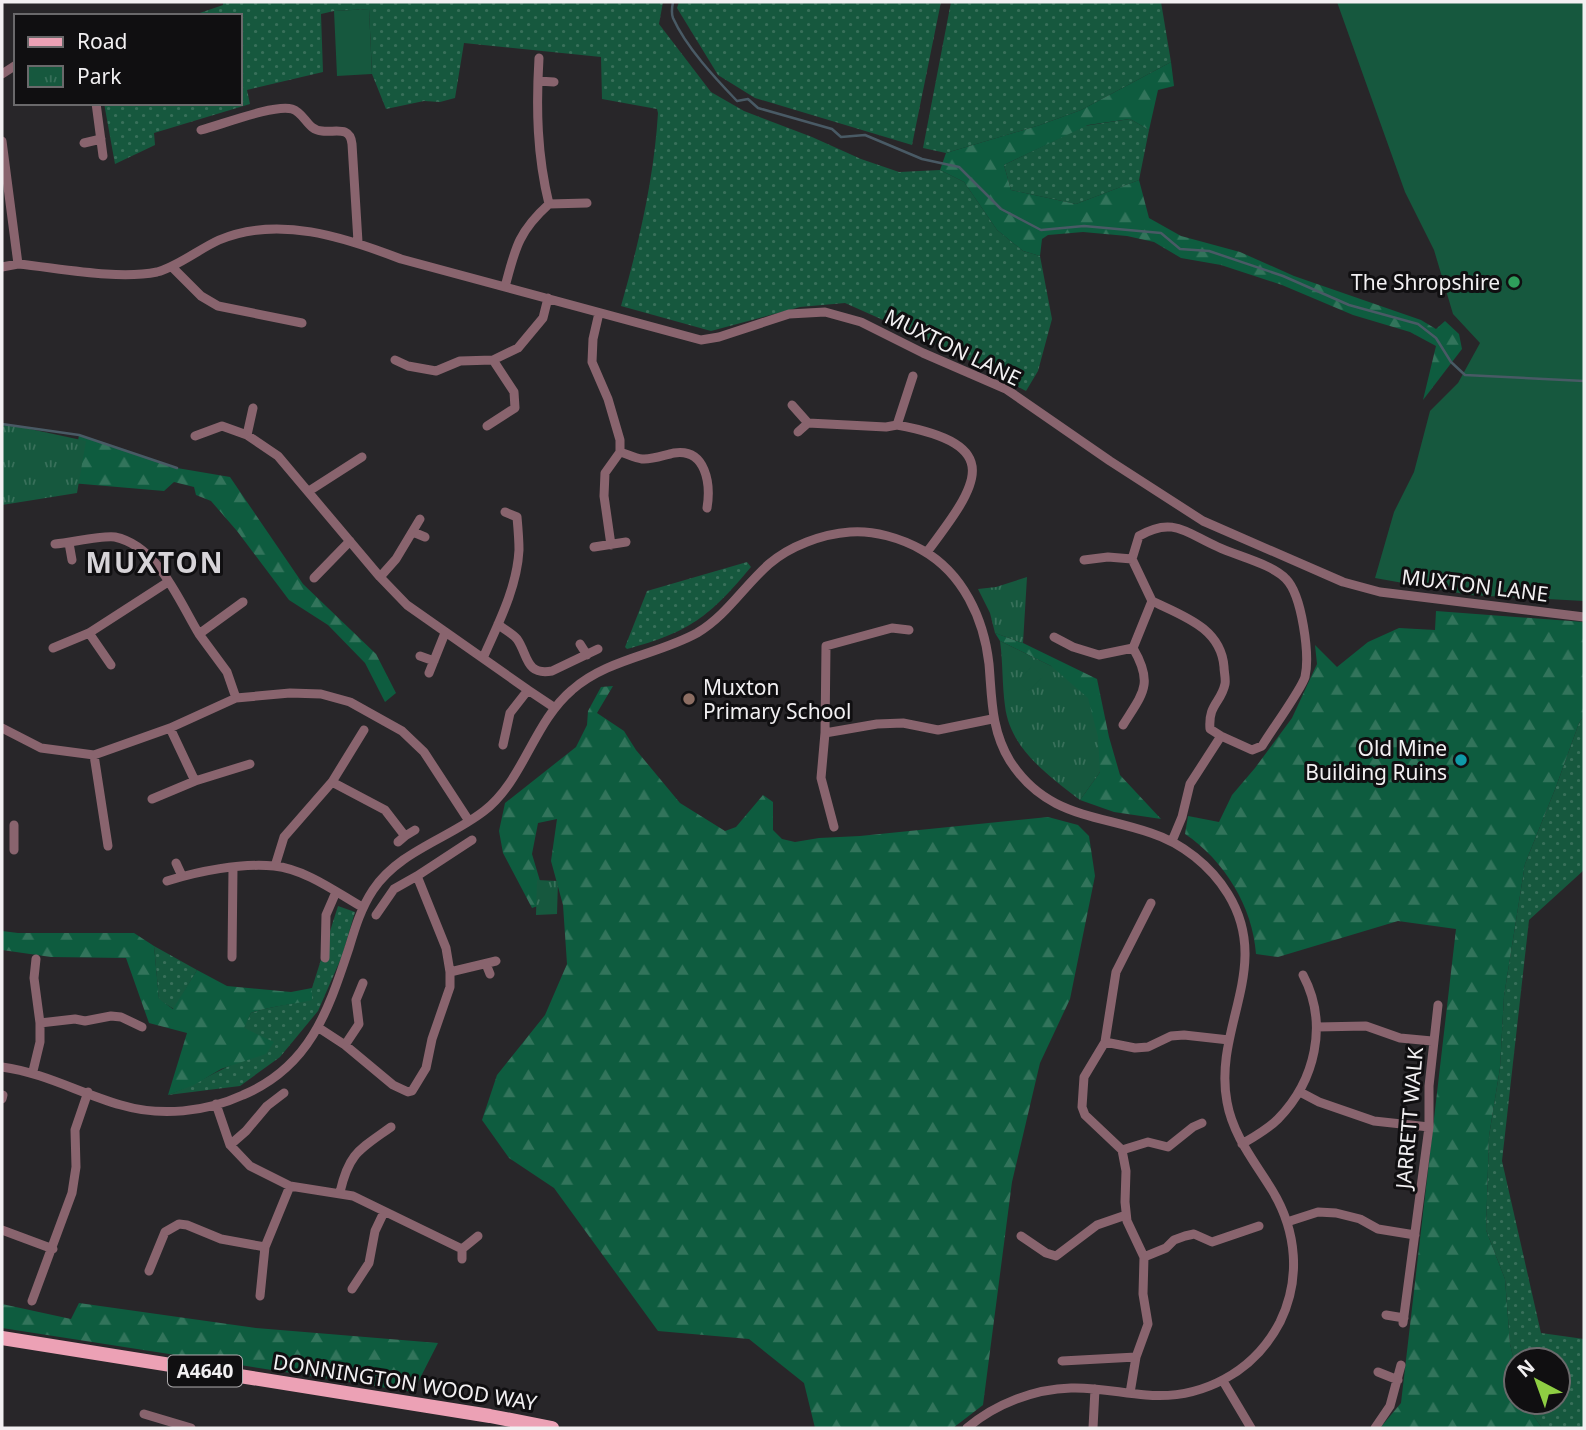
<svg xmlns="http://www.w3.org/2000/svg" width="1586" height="1430" viewBox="0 0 1586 1430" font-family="'Noto Sans',sans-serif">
	<defs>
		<pattern id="grass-dots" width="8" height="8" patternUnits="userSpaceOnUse" patternTransform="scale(1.75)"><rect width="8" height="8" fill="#16583e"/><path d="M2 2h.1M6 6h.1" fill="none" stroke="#38705a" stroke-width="1.8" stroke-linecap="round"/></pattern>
		<pattern id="forest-firs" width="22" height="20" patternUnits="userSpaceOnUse" patternTransform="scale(1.75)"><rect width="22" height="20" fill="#0e5c3f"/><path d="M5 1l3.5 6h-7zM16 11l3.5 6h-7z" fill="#32745b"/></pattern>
		<pattern id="park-tufts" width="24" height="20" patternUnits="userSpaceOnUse" patternTransform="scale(1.75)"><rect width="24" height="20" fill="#16583e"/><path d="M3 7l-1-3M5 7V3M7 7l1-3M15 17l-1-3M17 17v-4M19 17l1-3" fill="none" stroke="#38705a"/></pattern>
	</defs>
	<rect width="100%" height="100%" fill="#282629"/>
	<path fill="url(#grass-dots)" d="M223,2h440l-4,22 52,68 33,19 68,26 49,22 38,13 41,-2 24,12 33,48 26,21 17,5 12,63 -14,52 -12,20 -80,-43 -101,-45 -45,4 -89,24 -90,-25c18,-63 33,-128 37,-193l-1,-4 -55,-10 -1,-42 -137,-14 -9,55 -15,4 -16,-1 -38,8 -14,-35 -3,-65 -35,2 -13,3 2,58 -76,18 3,14 -96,29 1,12 -40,19 -11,-61h136v-87h-49l32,-11z
		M679,2h262l-29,143 -157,-47 -37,-23 -41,-67z
		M951,2h210l10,60 -90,48 -41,15 -94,28 -23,-5z
		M1130,119l19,11 -10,50 -63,24 -65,-14 -7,-25 80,-39z
		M747,562l4,5c-42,50 -61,65 -124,82l-2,-2 22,-56z
		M1584,716v154l-55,50 -27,241 39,172 43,6v89h-42l-18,-26h34v-42h-42v9l-6,-25 -5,-65 -19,-49 3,-94 11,-68 4,-72 21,-132 31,-77 23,-64z
		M338,906l17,6 -13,44 -24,55 -38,46 -40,29 -72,9c26,-10 49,-24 74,-35l1,-32 8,-15c19,-7 40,-8 61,-14v-11z
		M154,946l43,24 -23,39 -15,-9z"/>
	<path fill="url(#forest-firs)" d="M1171,62l3,24 -16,4 -9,40 -19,-11 -42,6 -84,40 7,25 65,14 63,-24 10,38 32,18 59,16 54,24 127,44 15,9 9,-8 14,13 3,15 -39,51 13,-54 -26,-14 -57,-17 -71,-30 -61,-20 -40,-7 -27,-16 -27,-6 -44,-4 -35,3 -6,4 -2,17 -17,-5 -26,-21 -33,-48 -24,-12 6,-17 94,-28 41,-15z
		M79,435l98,33 53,9 73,107 73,70 20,39 -11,9 -20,-39 -37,-38 -39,-25 -52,-69 -26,-30 -15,-6 -2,-8 -20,-5 -10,9 -93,-8z
		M1436,611l148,11v94l-5,7 -23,64 -31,77 -21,132 -4,72 -11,68 -3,94 19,49 5,65 6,25v33h8l18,26h-162l21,-25 55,-474 -58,-8 -120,36 -22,-3c-3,-47 -32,-94 -71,-120l3,-18 31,6 13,-27 23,-27 37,-50 25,-54 -2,-19 22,22 31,-25 31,-14 36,2z
		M995,633l28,10 74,36 12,58 11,38 41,44 -47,-7 -34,-12 20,-28 -49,-106 -51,-25z
		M613,686l-16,27 27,18 12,19 44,53 45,28 11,-4 27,-32 10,7v28l9,9 13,3 24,-4 41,-2 188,-19 30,8 11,11 6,40 -25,123 -30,64 -28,119 -29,223 -30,23h-138l-11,-45 -55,-44 -91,-8 -104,-143 -45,-30 -27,-38 15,-45 48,-60 22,-51 -4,-59 -12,-44 6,-42 -19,4 -6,31 8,27 -2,25 -6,2 -29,-55 -4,-22 6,-28 71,-56 11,-22 1,-14 13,-24z
		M2,931l16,2h116l20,13 5,53 14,10 24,-39 30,16 64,6 21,-4v12c-21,5 -41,6 -61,13l-7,15 30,14 -8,12 -45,15 -27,16 -26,10 19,-62 -38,-10 -23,-65 -75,-1 -49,-7z
		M79,1303l177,25 182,15 -25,49 -411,-64v-24l69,15z"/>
	<path fill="url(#park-tufts)" d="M2,423l84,18 -9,52 -75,12z
		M1027,577l-4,66 -28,-10 -5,-20 -12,-24 18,-2z
		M1000,641l51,25 37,32 10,39 2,35 -20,28c-31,-24 -70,-51 -75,-94 -3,-21 -2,-43 -5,-65z
		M537,880l21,1 -1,33 -21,1z"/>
	<path fill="#16583e" d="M1337,2h247v599l-114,-6 -95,-17 19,-66 20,-40 16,-61 28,-28 22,-40 -27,-29 -19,-64 -29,-58z
		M369,9l3,65 -35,2 -3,-65z
		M1032,666l11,11 -15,14 -10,-10z"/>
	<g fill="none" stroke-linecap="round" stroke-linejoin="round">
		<path stroke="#495a65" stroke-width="2.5" d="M673,2c-1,5 -2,11 0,16 13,29 42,60 64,83l11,-2 10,9 74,21 9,8 24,-2 57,24 37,8 42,42 40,21 43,-4 77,7 19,16 29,2 74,25 66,29 69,19 18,14 15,24 14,13 119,6
			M2,424l77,11 98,33"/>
		<path stroke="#89646e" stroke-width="9" d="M539,58c-3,50 -2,97 10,146l38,-1
			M2,74l14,-9
			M538,81l16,1
			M96,103l7,53
			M201,130c20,-5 73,-26 91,-21 13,4 15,21 30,22 12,2 28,-6 30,13l6,98
			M2,141l16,123
			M84,143l17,-4
			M2,267l16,-3c41,4 99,16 139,8 20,-5 42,-23 62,-32 59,-25 125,-3 182,19l300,81 18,-3 70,-23 36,-2 36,10 62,31 83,36 104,72 93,60 140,61 37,10 204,25
			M172,267l29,29 17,10 84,17
			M505,287c10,-38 13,-55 44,-83
			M599,313l-6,26 -1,23 16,37 12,41v12c7,2 15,6 22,7 10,1 22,-4 32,-6 32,-5 37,31 33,55
			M395,360l13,6 28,5 24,-10 33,-1 25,-12 25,-30 5,-20
			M913,376l-16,49c109,20 82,58 30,127
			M792,405l16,18 78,4 11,-2
			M487,426l28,-18 -1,-16 -21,-32
			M798,432l10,-9
			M247,435l6,-27
			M195,436l27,-10 25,9 31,21 102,121 27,28 121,85 -18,23 -7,32
			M309,491l53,-34
			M505,512l12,5
			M413,532l12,5
			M69,543l3,17
			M55,544c15,-1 47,-9 60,-7 43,9 64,64 84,97l44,-32
			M611,545l-7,-49 1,-23 15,-21
			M594,547l32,-5
			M1132,559l7,-23c34,-20 47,-3 79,11 19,9 54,17 68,32 16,16 24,76 19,98 -4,13 -34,54 -43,69l-10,4 -31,-14 -31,48 -8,33 -10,24
			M380,577l16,-18 24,-40
			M314,578l36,-37
			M1152,601c31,15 69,27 72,66 0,5 2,12 1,17 -4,19 -17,20 -15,45l11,7
			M498,624c5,5 14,9 19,15 11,15 8,37 35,32l46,-22
			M909,630l-17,-2 -66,18 -1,87 52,-9 26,-1 35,7 54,-11
			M89,633l22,32
			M199,634l28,38 9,26
			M1054,637l19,10 26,8 34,-7 19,-47 -20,-42 -24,-2 -24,3
			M580,644l7,11
			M53,648l36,-15 79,-51
			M420,656l14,5
			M483,658c15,-34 34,-70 36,-108 0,-11 -1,-22 -2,-33
			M429,673l16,-40
			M528,690l27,18
			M1123,725c20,-32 31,-41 10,-77
			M2,728l39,20 53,7 76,-27 66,-30 54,-5 31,1 29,8 52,29 22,21 45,69
			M825,733l-4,45 13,49
			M94,755l14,91
			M195,781l55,-17
			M332,782l53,28 20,26 -7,6
			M152,799l43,-18 -25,-53
			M405,836l10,-6
			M14,850v-25
			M176,863l6,13
			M275,866l9,-29 48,-55 32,-52
			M167,881c32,-10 73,-18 107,-15 31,3 62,26 88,41
			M376,915l18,-26 23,-13
			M232,957l1,-89
			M325,958l1,-43 10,-23
			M36,959l-2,19 6,45 35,-4 10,2 26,-5 10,1 21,10
			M486,964l4,10
			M450,972l46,-11
			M1317,1027l49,-1 34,12 32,3
			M319,1028l26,17 48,40 15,7 4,-1 14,-23 6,-29 18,-52v-15l-4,-24 -29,-72 55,-36
			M1105,1042l11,-70 35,-69
			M345,1045l14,-21 -3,-24 7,-17
			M2,1067c43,6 77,26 119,38 40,12 85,7 122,-10 67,-28 85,-84 106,-147 6,-20 12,-40 24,-58 26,-39 75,-51 111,-79 40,-31 49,-88 88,-121 35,-31 85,-35 125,-57 29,-17 47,-47 72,-69 21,-18 53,-30 81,-32 23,-2 51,6 72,18 41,23 62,69 67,114 3,35 2,66 21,97 36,56 86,53 141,72 31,10 60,33 77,61 45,73 -15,134 -1,208 6,34 28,60 45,88 25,41 29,89 8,132 -26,50 -78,78 -134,73 -25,-2 -50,-8 -75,-7 -37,1 -76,16 -104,40
			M33,1071l7,-29v-19
			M1300,1092l19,10 55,19 55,6
			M2,1099l1,-4
			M216,1104l14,41 20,21 40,20 63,10 109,53
			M1242,1144c12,-7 26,-15 36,-25 37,-38 51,-95 25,-144
			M230,1145l16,-14 21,-25 17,-13
			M1122,1150l26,-8 20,5 25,-20 9,-4
			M340,1192c9,-39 19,-42 51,-65
			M1287,1222l31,-10 18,1 24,6 18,10 37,6
			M2,1230l51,19
			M1021,1236l25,17 10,3 41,-31 29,-10
			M1144,1257l22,-9 8,-8 11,-4 9,-2 18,8 47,-16
			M462,1259v-10l16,-13
			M149,1271l16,-39 14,-8 8,1 34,14 44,8
			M352,1289l17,-26 6,-32 9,-19
			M260,1296l5,-49 25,-61
			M32,1301l40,-108 4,-26 -1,-37 13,-38
			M1386,1315l18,3
			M1403,1323l26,-196v-41l9,-81
			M1062,1361l74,-4
			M1378,1372l20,8
			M1223,1381l28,47
			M1130,1393l6,-36 12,-33 -5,-30 1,-37 -17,-36 -2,-19 1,-31 -4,-21 -37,-35 -3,-8 2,-30 21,-35 30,6 13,-1 23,-11 13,-1 45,5
			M144,1414l47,14
			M1093,1428l2,-39
			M1375,1428l15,-22 11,-41"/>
		<path stroke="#eca1b5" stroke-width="14" d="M2,1338l488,78 62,12"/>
	</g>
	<circle fill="#2e9e5b" stroke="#100f11" stroke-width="2.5" cx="1514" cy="282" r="7"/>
	<circle fill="#8d6e63" stroke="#100f11" stroke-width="2.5" cx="689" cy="699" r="7"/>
	<circle fill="#0f9aa8" stroke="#100f11" stroke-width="2.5" cx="1461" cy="760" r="7"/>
	<g text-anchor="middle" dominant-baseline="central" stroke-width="6" stroke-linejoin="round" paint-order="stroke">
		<rect fill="#100f11" stroke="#aeacae" stroke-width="2" x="168" y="1355.5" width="74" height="31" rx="5"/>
		<g font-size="19" font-weight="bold" fill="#f2f0f2">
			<text x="205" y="1371">A4640</text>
		</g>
		<g font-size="21" fill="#f2f0f2" stroke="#100f11" text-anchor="end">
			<text x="1500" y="282">The Shropshire</text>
			<text x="703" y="687" text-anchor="start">Muxton<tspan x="703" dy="24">Primary School</tspan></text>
			<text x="1447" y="748">Old Mine<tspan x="1447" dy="24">Building Ruins</tspan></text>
		</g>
		<g font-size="21" fill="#f2f0f2" stroke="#100f11">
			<text transform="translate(953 347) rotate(26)">MUXTON LANE</text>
			<text transform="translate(1475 585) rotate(7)">MUXTON LANE</text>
			<text transform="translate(1409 1118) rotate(-85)">JARRETT WALK</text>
			<text transform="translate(405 1382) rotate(9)">DONNINGTON WOOD WAY</text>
		</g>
		<g font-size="28" font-weight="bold" letter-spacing="2" fill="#d7d4d8" stroke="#100f11">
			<text x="155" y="562">MUXTON</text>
		</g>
	</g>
	<rect width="1586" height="1430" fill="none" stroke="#f2f0f2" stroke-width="7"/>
	<rect x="14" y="14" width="228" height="91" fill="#100f11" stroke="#6a696b" stroke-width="2"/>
	<rect x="28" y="37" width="35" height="10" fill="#eca1b5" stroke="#6a696b" stroke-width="2"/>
	<text x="77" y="49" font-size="21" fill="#f2f0f2">Road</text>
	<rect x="28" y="66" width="35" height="21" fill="url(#park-tufts)" stroke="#6a696b" stroke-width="2"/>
	<text x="77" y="84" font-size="21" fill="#f2f0f2">Park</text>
	<g transform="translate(1537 1381) rotate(319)"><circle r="33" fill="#100f11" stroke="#6a696b" stroke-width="2"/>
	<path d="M0-5L12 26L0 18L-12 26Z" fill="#8ece43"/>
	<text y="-10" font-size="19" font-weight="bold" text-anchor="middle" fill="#f2f0f2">N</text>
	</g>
</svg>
